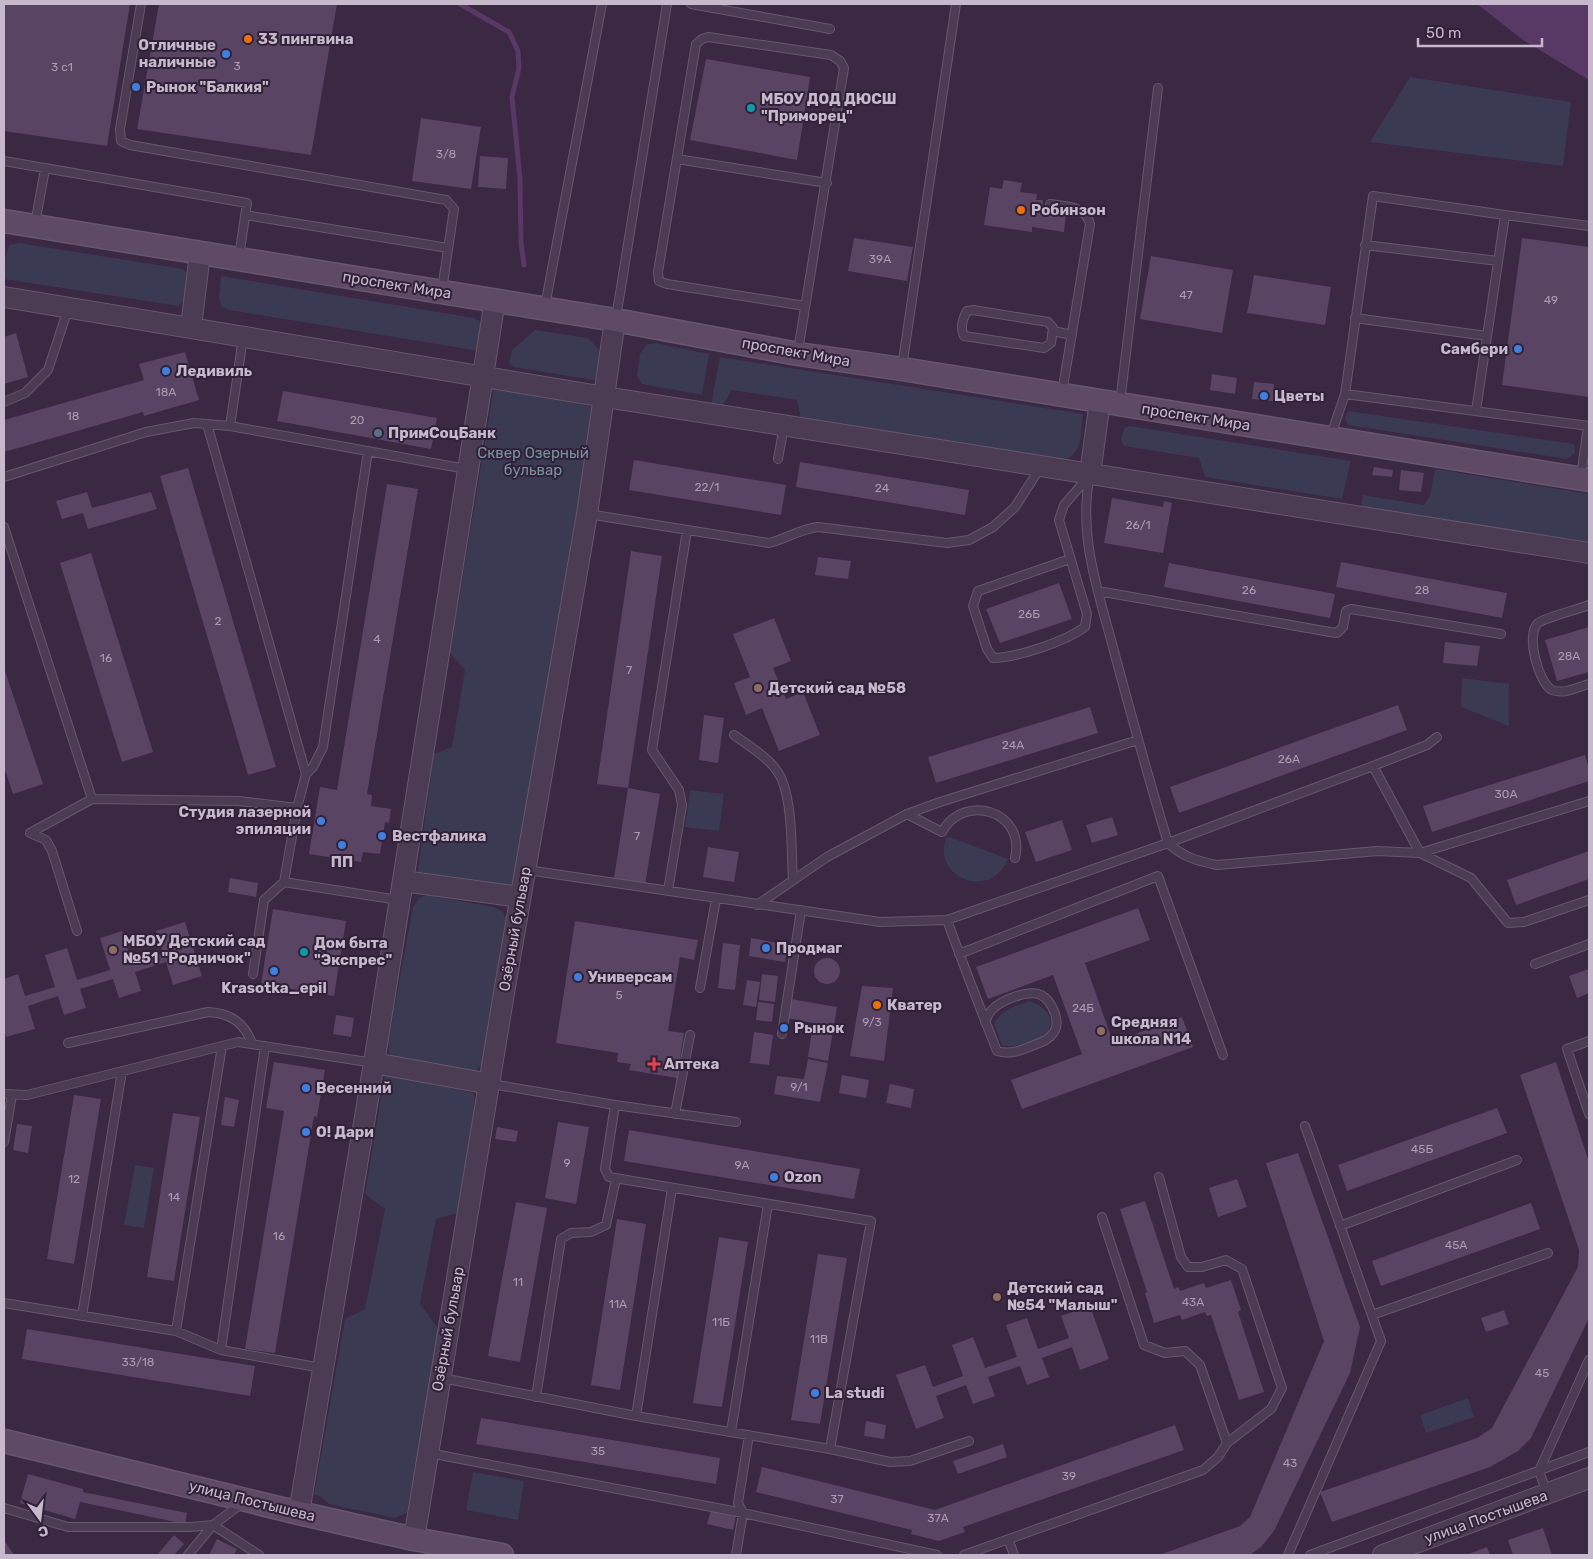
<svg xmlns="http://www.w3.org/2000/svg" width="1593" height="1559" viewBox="0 0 1593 1559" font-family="Rubik,sans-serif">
	<rect width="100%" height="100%" fill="#3b2843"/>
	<path fill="#3a3a52" d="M1410,77l161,25 -8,64 -193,-24z
		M19,243l164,26 6,6 -3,23 -7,8 -175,-27v-17l5,-17z
		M221,276l253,42 8,5 -3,28 -250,-41 -7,-3 -3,-9z
		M535,330l53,8 16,17 -2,22 -9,3 -79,-13 -5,-4 3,-13z
		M655,343l54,11 -7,41 -60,-11 -5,-8 3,-22 6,-9z
		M720,357l363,57c-3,22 1,40 -22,47l-259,-38 -5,-23 -65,-10 -13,22 -9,-2z
		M494,387l100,20 -81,481 -96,-12 17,-122 18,-7 13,-77 -15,-17z
		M1348,411l226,33 1,9 -8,6 -219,-34 -3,-7z
		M1130,426l221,35 -9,38 -137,-22 -6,-19 -75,-12 -3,-5 3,-13z
		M1435,469l154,25v49l-228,-35 2,-13 61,10 6,-9z
		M1462,678l47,6v42l-48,-19z
		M690,790l34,4 -5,37 -34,-4z
		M947,836l61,23c-17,43 -79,18 -61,-23z
		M427,895l67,12 9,5 4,7 -23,143 -9,10 -80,-12 -6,-7 -1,-10 25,-136 6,-9z
		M1029,1001c14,4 29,17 18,32 -7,9 -35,16 -45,12l-8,-21c7,-15 21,-17 35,-23z
		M385,1073l88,20 2,5 -14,114 -25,7 -16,85 22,30 -35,179 -12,5 -66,-14 -9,-8 -6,-1 31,-176 20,-10 20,-100 -20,-15z
		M135,1165l19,3 -10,60 -20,-3z
		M1468,1398l6,19 -48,16 -6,-18z
		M473,1472l51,9 -6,39 -52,-10z"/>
	<path fill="#583965" d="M1477,4h112v76l-66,-40z"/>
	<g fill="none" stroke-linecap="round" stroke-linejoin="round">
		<path stroke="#583965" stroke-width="5" d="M460,4l49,28 9,19 1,17 -7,29 8,82 1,63 3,23"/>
	</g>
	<path fill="#594463" d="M4,4h126l-23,142 -103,-15z
		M159,4h178l-26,151 -174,-26z
		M706,59l104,18 -13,83 -107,-20z
		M421,118l60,9 -10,62 -59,-8z
		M480,156l28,2 -2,31 -28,-2z
		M1004,180l18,3 -2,9 17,2 -1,6h7l-1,10 24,3 -2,19 -32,-5v5l-48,-7 6,-38 12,2z
		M854,238l59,9 -6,34 -59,-10z
		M1522,238l67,9v150l-87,-12z
		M1151,256l82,14 -11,63 -82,-14z
		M1254,275l77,12 -6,38 -78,-12z
		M16,333l12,44 -24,7v-47z
		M185,352l14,48 -55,16 -1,-4 -139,40v-32l140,-40 -5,-16z
		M1212,374l25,4 -2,16 -25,-4z
		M1254,382l20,2 -1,17 -21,-2z
		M283,391l154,27 -6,31 -154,-28z
		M634,460l152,25 -5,30 -152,-25z
		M800,462l169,28 -4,25 -169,-28z
		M1374,467l19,3 -1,7 -20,-2z
		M188,468l88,299 -28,8 -88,-299z
		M1401,470l23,3 -3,19 -22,-2z
		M387,484l31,5 -51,305 5,1 -1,11 20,3 -2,14 -4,-1 -5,32 -17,-2 -2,10 -52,-8 11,-67 17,3z
		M87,492l5,16 59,-16 6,17 -69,20 -5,-16 -21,6 -6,-18z
		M1112,498l51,9 1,-6 8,2 -9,50 -59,-10z
		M631,551l31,5 -34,232 -31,-4z
		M91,553l62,199 -31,10 -62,-199z
		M818,557l33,4 -3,18 -33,-4z
		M1341,562l166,31 -5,25 -166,-31z
		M1169,563l166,31 -5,24 -166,-31z
		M1059,583l13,36 -72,24 -14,-34z
		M774,618l17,43 -18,7 13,31 17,-7 17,43 -41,16 -17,-43 -16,7 -12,-32 16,-6 -17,-43z
		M1589,627v45l-32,9 -12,-41z
		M1445,642l35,4 -3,20 -34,-3z
		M4,668l39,116 -30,10 -9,-27z
		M1398,705l9,25 -228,83 -9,-26z
		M1090,707l8,26 -162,50 -8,-26z
		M704,715l20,3 -6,45 -19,-3z
		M1585,755l4,14v12l-157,51 -9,-26z
		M628,788l32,6 -15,91 -31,-7z
		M1112,817l6,18 -26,8 -6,-18z
		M1062,820l10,30 -36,12 -11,-30z
		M708,847l31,5 -5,30 -31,-5z
		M1589,851v28l-73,26 -9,-25z
		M230,878l28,5 -2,14 -28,-5z
		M1138,908l12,32 -65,23 28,79 69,-25 11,30 -171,62 -11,-29 71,-26 -29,-79 -65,24 -12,-32z
		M273,909l73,12 -12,75 -73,-12z
		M575,921l123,19 -4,20 -14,-3 -12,74 16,2 -7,45 -48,-8 2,-6 -14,-2 1,-9 -62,-10z
		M185,922l17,54 -29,9 -7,-23 -31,10 6,19 -22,7 -6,-19 -33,10 6,19 -22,7 -6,-19 -30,10 7,23 -29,8 -2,-7v-51l14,-5 7,22 30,-9 -10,-32 22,-7 10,32 33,-10 -10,-32 22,-7 10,32 31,-10 -7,-22z
		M751,938l37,7 -3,17 -36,-6z
		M723,943l17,2 -5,45 -17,-2z
		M814 971a13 13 0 1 1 26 0a13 13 0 1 1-26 0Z
		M1589,969v24l-12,5 -8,-22z
		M762,974l16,2 -3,26 -16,-2z
		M747,980l13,2 -4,25 -13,-2z
		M862,986l31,2 -9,73 -34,-5z
		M791,999l46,8 -9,54 -20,-4 5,-34 -26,-5z
		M758,1002l16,2 -2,18 -16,-2z
		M336,1015l18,3 -3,19 -18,-3z
		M754,1032l19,3 -4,30 -19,-2z
		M808,1059l20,4 -8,39 -46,-8 3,-18 27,3z
		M274,1062l51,8 -8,47 -3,-1 -39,237 -30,-4 39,-238 -18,-3z
		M1556,1062l33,100v156l-58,120 -13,13 -28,16 -158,55 -12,-30 157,-54 15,-10 86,-161 1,-17 -59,-175z
		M842,1075l27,5 -3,18 -27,-5z
		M890,1084l24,5 -3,19 -25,-5z
		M74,1095l27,4 -27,165 -27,-5z
		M225,1097l14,3 -5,27 -13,-2z
		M1497,1108l10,25 -160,58 -9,-26z
		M173,1113l27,4 -26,164 -27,-4z
		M558,1122l31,5 -13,77 -31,-6z
		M17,1124l15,2 -4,27 -15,-3z
		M497,1127l21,4 -2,11 -21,-3z
		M629,1130l231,39 -6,30 -230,-38z
		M1298,1153l62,174 -10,46 -76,158 -13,16 -11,8h-91l81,-29 10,-9 74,-176 -58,-178z
		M1237,1179l10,28 -29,10 -9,-29z
		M1145,1201l29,88 4,-2 2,4 24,-8 2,5 25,-8 10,30 -3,2 26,80 -25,8 -28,-85 -4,1 -2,-4 -23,8 -2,-5 -26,8 -9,-30 2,-1 -27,-83z
		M516,1202l31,6 -27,154 -32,-6z
		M1531,1203l9,26 -159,57 -9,-25z
		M617,1219l29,5 -26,166 -29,-5z
		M719,1237l29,5 -26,165 -29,-4z
		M818,1254l29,4 -27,166 -29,-4z
		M1090,1306l19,53 -29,11 -8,-23 -30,11 7,19 -22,8 -7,-19 -32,11 7,19 -22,8 -7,-19 -30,11 8,22 -28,11 -20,-54 29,-10 8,22 30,-11 -11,-31 21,-8 12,31 32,-11 -11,-32 21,-7 11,31 31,-11 -8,-22z
		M1504,1310l5,14 -23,8 -5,-14z
		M27,1329l228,37 -5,30 -228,-37z
		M481,1418l239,40 -4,26 -240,-40z
		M866,1421l20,4 -2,14 -20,-3z
		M1175,1425l9,25 -221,77 2,5 -26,9 -28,-7 1,-4 -156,-38 6,-25 173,43z
		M1003,1444l4,13 -49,17 -5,-13z
		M28,1474l55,15v3l104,21 -2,11 -105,-22 -5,17 -55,-16z
		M711,1510l25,6 -3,14 -26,-6z
		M1543,1528l9,27h-39l-5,-15z
		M174,1535l10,9 -10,11h-17z
		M217,1539l20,10 -3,6h-25z
		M4,1540l10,15h-10z
		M1487,1547l3,8h-24z"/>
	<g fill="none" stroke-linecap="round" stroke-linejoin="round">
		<defs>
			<path id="service" d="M141,4l-21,125 1,12 9,4 316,55 8,9 -12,81
				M691,4l139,25
				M677,159l150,24
				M4,161l243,42 -8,54
				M1050,204c17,3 35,1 40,20l-28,169
				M245,215l203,33
				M1505,215l84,11
				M35,224l10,-55
				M1365,245l133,16
				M545,306l57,-302
				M973,310l75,12 5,6 -2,15 -7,5 -80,-12c-4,-8 -1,-18 3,-25z
				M616,318l51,-314
				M1355,318l132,18
				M1053,331l19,4
				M798,351l46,-283 -4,-7 -9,-6 -123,-18 -6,2 -6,5 -38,228 1,9 8,3 138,22
				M902,367l54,-363
				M1345,394l244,32
				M4,402l21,-9 23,-23 20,-61
				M1120,403l38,-315
				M207,424l99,350 -9,34 -13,74 114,18
				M230,426l13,-88
				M1331,435l14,-41 28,-198 132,19 -29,196
				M778,459l6,-33
				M1090,475c-13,62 10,121 25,180 17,63 34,125 53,188 15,14 29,18 49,22l160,-14 43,2 51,25 37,45 16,-1 65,-22
				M1581,476l7,-50
				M4,477l142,-45 48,-9 36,3 236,43
				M588,514l181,29c17,-4 31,-14 49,-16l129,16 22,-3 24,-13 22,-20 25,-39
				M4,527l88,272
				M1070,559l-92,32 -5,15 14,43 6,9c26,-1 71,-16 92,-31l2,-13 -28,-94 5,-15 25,-29
				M1098,591l232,41 7,1 6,-6 3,-16 5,-2 150,25
				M1589,605c-10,4 -45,13 -51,18 -13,12 1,61 14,67 12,5 26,-3 37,-6
				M734,735c16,12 40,25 48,45 11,28 9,70 11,100
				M1373,766l47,87 169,-52
				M306,774l7,-7 10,-20 45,-296
				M907,814l35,18c22,-40 84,-21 73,26
				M30,833l62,-34 147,2 58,7
				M30,833l16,7 6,11 25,80
				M527,870l353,52 67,-2 221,-77 205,-77 54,-21 10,-8
				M668,891l14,-86 -3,-15 -27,-40 35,-220
				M757,905l70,-48 80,-43 33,-12 198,-62
				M947,920c16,44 33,88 50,131 14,4 25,-1 37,-6 8,-3 15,-5 20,-13 7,-11 -2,-31 -13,-37 -13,-6 -42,6 -50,16 -3,3 -4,7 -6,11
				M959,954l199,-78 65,179
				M1535,964l54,-20
				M253,974l11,-74 20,-18
				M700,988l16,-89
				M782,1034l19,-124
				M1589,1041l-22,8 22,65
				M68,1043l140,-31c23,1 36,11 44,31
				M492,1084l123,21 -10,64 4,8 262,44 -41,228
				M4,1094l23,1 211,-53 136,21
				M615,1105l121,17
				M675,1114l15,-79
				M4,1142l8,-47
				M1159,1177l22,80 7,10h14l24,-7 16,9 40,119 -11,21 -44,34
				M1340,1226l177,-66
				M4,1303l172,28 45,19 101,18
				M1372,1315l176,-62
				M82,1316l40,-245
				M176,1331l46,-285
				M221,1350l44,-304
				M442,1378l194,38 194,33 60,13 20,-1 59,-20
				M536,1397l25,-158 10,-6 20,-1 15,-7 10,-46
				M636,1416l36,-228
				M731,1432l37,-228
				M429,1453l314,60 194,42
				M1547,1493l-8,-22 50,-111
				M4,1508l64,19h123l22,-2 46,30
				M1009,1541l5,14
				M188,1555l25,-30 28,-21
				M736,1555l7,-42 -5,-10 11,-68
				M964,1555l239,-85 15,-13 9,-14 -27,-78 -15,-14 -20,2 -21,-8 -42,-128
				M1288,1555l93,-214 -76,-215
				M1310,1555l279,-103"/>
			<path id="tertiary" d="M4,297l601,100 984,156
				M191,327l9,-74
				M1090,474l10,-73
				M403,881l117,16
				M374,1063l116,21
				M299,1513l75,-450 121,-763
				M414,1539l91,-552 82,-473 28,-194
				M1383,1555l206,-77"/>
			<path id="secondary" d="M4,221l611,99 183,34 104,15 687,111
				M4,1441l295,72 115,26 88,16"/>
		</defs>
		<use href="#service" stroke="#67576d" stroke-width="10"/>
		<use href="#tertiary" stroke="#67576d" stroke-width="22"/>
		<use href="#secondary" stroke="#67576d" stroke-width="25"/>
		<use href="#service" stroke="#4c3c53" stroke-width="8"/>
		<use href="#tertiary" stroke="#4c3c53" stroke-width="20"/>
		<use href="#secondary" stroke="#5e4a65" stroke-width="22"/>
	</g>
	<g fill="#e8710a" stroke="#312138" stroke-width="2">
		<circle cx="248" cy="39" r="5"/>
		<circle cx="1021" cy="210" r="5"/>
		<circle cx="877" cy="1005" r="5"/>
	</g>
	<g fill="#3f7fe0" stroke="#312138" stroke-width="2">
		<circle cx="226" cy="54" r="5"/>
		<circle cx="136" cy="87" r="5"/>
		<circle cx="1518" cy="349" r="5"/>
		<circle cx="166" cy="371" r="5"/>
		<circle cx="1264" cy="396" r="5"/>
		<circle cx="321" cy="821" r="5"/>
		<circle cx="382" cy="836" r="5"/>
		<circle cx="342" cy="845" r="5"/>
		<circle cx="766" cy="948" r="5"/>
		<circle cx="274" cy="971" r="5"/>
		<circle cx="578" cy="977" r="5"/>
		<circle cx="784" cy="1028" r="5"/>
		<circle cx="306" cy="1088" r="5"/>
		<circle cx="306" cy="1132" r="5"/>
		<circle cx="774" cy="1177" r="5"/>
		<circle cx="815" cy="1393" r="5"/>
	</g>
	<g fill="#0f9aa8" stroke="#312138" stroke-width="2">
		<circle cx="751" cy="108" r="5"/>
		<circle cx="304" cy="952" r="5"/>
	</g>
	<circle fill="#5c6f8a" stroke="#312138" stroke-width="2" cx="378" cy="433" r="5"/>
	<g fill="#8d6e63" stroke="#312138" stroke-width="2">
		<circle cx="758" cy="688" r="5"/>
		<circle cx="113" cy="950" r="5"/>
		<circle cx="1101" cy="1031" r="5"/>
		<circle cx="997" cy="1297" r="5"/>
	</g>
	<path fill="#e0444e" stroke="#312138" stroke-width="2" d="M651.5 1056.5h5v5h5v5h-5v5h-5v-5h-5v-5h5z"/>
	<g text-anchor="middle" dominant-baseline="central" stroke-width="4" stroke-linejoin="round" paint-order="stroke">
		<g font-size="12" fill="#ac9cb2">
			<text x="237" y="66">3</text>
			<text x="62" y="67">3 с1</text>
			<text x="446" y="154">3/8</text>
			<text x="880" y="259">39А</text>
			<text x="1186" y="295">47</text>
			<text x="1551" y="300">49</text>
			<text x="166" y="392">18А</text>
			<text x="73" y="416">18</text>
			<text x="357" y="420">20</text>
			<text x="707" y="487">22/1</text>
			<text x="882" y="488">24</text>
			<text x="1138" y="525">26/1</text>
			<text x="1249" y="590">26</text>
			<text x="1422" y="590">28</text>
			<text x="1029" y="614">26Б</text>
			<text x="218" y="621">2</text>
			<text x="377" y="639">4</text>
			<text x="1569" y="656">28А</text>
			<text x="106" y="658">16</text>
			<text x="629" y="670">7</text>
			<text x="1013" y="745">24А</text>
			<text x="1289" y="759">26А</text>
			<text x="1506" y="794">30А</text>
			<text x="637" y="836">7</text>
			<text x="619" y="995">5</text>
			<text x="1083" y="1008">24Б</text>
			<text x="872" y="1022">9/3</text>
			<text x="799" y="1087">9/1</text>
			<text x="1422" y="1149">45Б</text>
			<text x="567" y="1163">9</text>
			<text x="742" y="1165">9А</text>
			<text x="74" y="1179">12</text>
			<text x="174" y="1197">14</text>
			<text x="279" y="1236">16</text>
			<text x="1456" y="1245">45А</text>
			<text x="518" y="1282">11</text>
			<text x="1193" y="1302">43А</text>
			<text x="618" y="1304">11А</text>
			<text x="721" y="1322">11Б</text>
			<text x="819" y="1339">11В</text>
			<text x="138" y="1362">33/18</text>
			<text x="1542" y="1373">45</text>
			<text x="598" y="1451">35</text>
			<text x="1290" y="1463">43</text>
			<text x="1069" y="1476">39</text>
			<text x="837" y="1499">37</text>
			<text x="938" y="1518">37А</text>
		</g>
		<g font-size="15" font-weight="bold" fill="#c7b9cc" stroke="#312138" text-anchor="start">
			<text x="258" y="39">33 пингвина</text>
			<text x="216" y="45" text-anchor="end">Отличные<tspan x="216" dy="17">наличные</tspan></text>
			<text x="146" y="87">Рынок "Балкия"</text>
			<text x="761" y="99">МБОУ ДОД ДЮСШ<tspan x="761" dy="17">"Приморец"</tspan></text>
			<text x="1031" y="210">Робинзон</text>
			<text x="1508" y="349" text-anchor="end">Самбери</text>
			<text x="176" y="371">Ледивиль</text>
			<text x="1274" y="396">Цветы</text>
			<text x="388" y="433">ПримСоцБанк</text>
			<text x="768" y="688">Детский сад №58</text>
			<text x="311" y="812" text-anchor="end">Студия лазерной<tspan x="311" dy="17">эпиляции</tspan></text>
			<text x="392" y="836">Вестфалика</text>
			<text x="342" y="862" text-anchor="middle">ПП</text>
			<text x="123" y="941">МБОУ Детский сад<tspan x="123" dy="17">№51 "Родничок"</tspan></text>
			<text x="314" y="943">Дом быта<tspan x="314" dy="17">"Экспрес"</tspan></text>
			<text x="776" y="948">Продмаг</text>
			<text x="588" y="977">Универсам</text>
			<text x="274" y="988" text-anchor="middle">Krasotka_epil</text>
			<text x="887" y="1005">Кватер</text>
			<text x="1111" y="1022">Средняя<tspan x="1111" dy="17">школа N14</tspan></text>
			<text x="794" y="1028">Рынок</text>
			<text x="664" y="1064">Аптека</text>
			<text x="316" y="1088">Весенний</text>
			<text x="316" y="1132">О! Дари</text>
			<text x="784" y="1177">Ozon</text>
			<text x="1007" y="1288">Детский сад<tspan x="1007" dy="17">№54 "Малыш"</tspan></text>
			<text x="825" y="1393">La studi</text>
		</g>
		<g font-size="15" fill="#c7b9cc" stroke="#312138">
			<text transform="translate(397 285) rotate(9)">проспект Мира</text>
			<text transform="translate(796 352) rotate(10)">проспект Мира</text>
			<text transform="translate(1196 417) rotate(9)">проспект Мира</text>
			<text transform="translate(515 929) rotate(-80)">Озёрный бульвар</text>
			<text transform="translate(448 1329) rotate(-80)">Озёрный бульвар</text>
			<text transform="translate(252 1501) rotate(14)">улица Постышева</text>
			<text transform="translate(1486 1517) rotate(-20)">улица Постышева</text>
		</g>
		<g font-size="15" fill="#7893a2" stroke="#312138">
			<text x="533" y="453">Сквер Озерный<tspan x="533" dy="17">бульвар</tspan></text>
		</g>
	</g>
	<rect width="1593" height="1559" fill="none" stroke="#c7b9cc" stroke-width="10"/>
	<g transform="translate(40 1519) rotate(165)" stroke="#312138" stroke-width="4" paint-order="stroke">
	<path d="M0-4L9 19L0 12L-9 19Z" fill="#c7b9cc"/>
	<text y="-8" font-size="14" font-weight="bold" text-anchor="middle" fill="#c7b9cc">С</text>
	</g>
	<path d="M1418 38v8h124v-8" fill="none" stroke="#c7b9cc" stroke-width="2.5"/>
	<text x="1426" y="38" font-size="15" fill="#c7b9cc" stroke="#312138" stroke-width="4" paint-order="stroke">50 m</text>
</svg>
